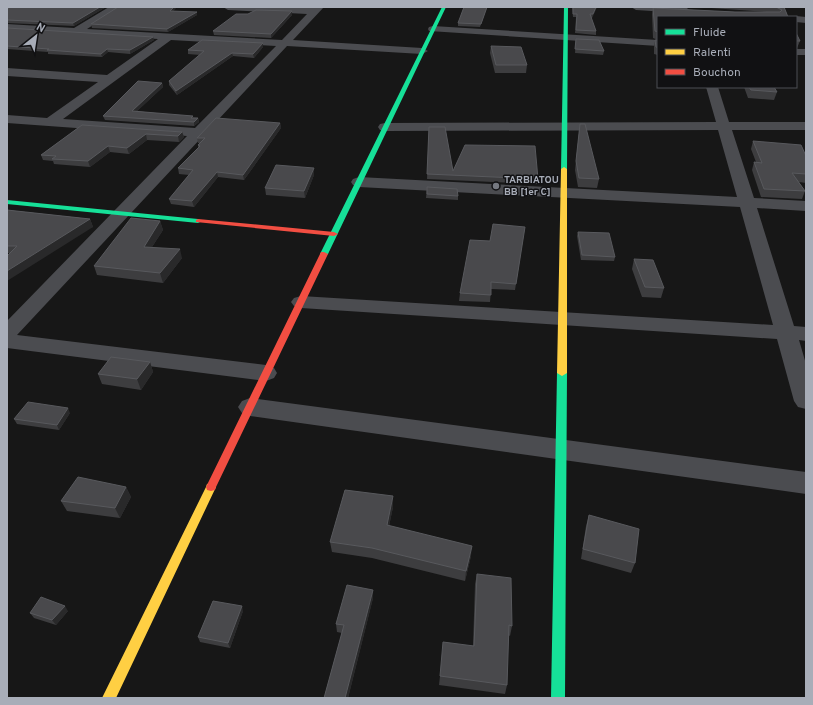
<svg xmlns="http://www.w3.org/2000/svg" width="813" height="705" viewBox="0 0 813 705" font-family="Overpass,sans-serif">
	<rect width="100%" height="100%" fill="#171717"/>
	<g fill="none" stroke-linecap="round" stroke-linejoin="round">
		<path fill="#4b4c50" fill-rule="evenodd" d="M7,7h7l-7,4z
			M109,7h12l-34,22 195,11 25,-26 -79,-4 -5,-3h101l-31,33 129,8 6,3 -6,3 -135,-8 -270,289 249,30 8,3 3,5 -3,5 -8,3 -259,-33v-27l180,-185 -180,-13v-8l40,3 51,-36 -91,-6v-8l100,7 51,-36 -151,-9v-6l67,4zM171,40l105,6 -81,82 -132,-9z
			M631,7h51l5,1 2,2 -5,3 -48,-3z
			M796,16l10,1v6l-10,-1v-5h-4z
			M433,26l225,14v6l-229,-15 -1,-2 1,-2z
			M796,49h10v6h-10z
			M706,87h12l11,35h77v8h-74l22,68 52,3v10l-49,-3 37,118 12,1v14l-7,-1 7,24v45l-8,-2 -4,-6 -17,-62 -476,-31 -7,-2 -3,-4 3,-4 7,-2 472,29 -33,-118 -381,-20 -6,-2 -2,-3 2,-3 6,-2 378,20 -19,-67 -333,1 -5,-1 -2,-3 2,-3 5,-1 331,-1z
			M250,398l556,74v22l-556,-78 -8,-3 -4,-6 4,-6z"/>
		<path fill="#16e098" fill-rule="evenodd" d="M442,7h4l-118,247 -4,2h-3l-1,-2z
			M564,7h4l-1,162 -3,2 -3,-2z
			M7,200l191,19 4,2 -4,2 -191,-19z
			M562,370l5,3 -2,325h-14l6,-325z"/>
		<path fill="#ffcf43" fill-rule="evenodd" d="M564,167l3,2v204l-5,3 -5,-3 4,-204z
			M211,483l4,1 1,3 -100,211h-14l104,-211 1,-3z"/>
		<path fill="#f24e42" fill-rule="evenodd" d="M198,219l136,13 4,2 -4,2 -138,-14v-2z
			M321,252h3l4,2 -112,233 -1,3 -4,1 -4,-1 -1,-3z"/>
	</g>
	<path fill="#3d3d3f" d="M106,7l-32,19 -67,-3v-14z
		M487,7l-1,3 -6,17 -22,-1v-3z
		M572,7h25l-5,11h-1l5,13v4l-21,-2 1,-16h-3z
		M697,7h87l4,10h-130v23l-5,-2 -1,-24 1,-6 82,4h32z
		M174,11l23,4 -29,17 -76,-4 -1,-4z
		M292,11v4l-21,23 -57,-3 -1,-4 35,-17z
		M7,28l147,12 -24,14 -22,-2 -6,5 -54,-3v-2l-41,-3z
		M796,33l4,8 -3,7 -1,-1z
		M576,39l28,12 -1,4 -28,-2z
		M655,40h3v15l-4,-1v-7z
		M263,43v4l-9,11 -21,-2 -56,39 -8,-10v-4l31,-26 -12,-1v-4z
		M491,46l36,19 -1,8h-31l-5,-20z
		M162,83l1,4 -26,24 61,7 1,4 -5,4 -89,-6 -2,-4z
		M744,87h30l3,5 -3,8 -26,-2z
		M280,123l1,5 -37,52 -26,-3 -24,30 -23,-3 -2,-5 20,-24 -10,-1 -1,-6 20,-20v-3l2,-2h-2l-1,-5z
		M580,124l19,55 -2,9 -19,-1 -3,-17z
		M82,125l100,7 2,5 -5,5 -32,-2 -18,14 -19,-2 -20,15 -36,-3 -1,-3 -10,-1 -2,-5z
		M429,127l24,44 85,8 -1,5 -110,-5z
		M753,141l53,15v27l-7,-1 6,9 -3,8 -41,-2 -9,-27 2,-8h2l-5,-13z
		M314,175l-9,23 -39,-3 -1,-7z
		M427,187l31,9v4l-32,-2z
		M7,210l83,9 3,8 -83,26h-3z
		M160,221l3,9 -11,17 30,11 -19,25 -66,-8 -3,-9z
		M525,227l-10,63 -24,-1 -1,13 -31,-1 1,-8 30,-52z
		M578,232l37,25 -1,4 -33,-1 -4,-24z
		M634,259l30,29 -3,10 -19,-1 -10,-28z
		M150,362l3,10 -12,18 -39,-6 -4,-10z
		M70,413l-11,17 -42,-6 -3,-5z
		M126,487l5,10 -11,21 -53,-7 -6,-10z
		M393,507l-4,19 82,30 -6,25 -93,-23 -40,-6 -2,-10z
		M589,515l46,48 -4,10 -50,-14 5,-33z
		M477,574l35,52 -2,10 -2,-1 -1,50 -2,9 -66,-9 1,-9 33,-30 2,-62z
		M373,598l-25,100h-24l18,-65 -5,-1 -1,-8z
		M68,611l-12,14 -22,-7 -4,-5z
		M243,611l-13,37 -30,-6 -2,-5z"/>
	<path fill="#29292a" d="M100,7h6l-32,19 -1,-3z
		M174,7h3l-6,7 -1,-3z
		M596,7h1l-5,11 1,-4z
		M292,11v4l-21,23v-4z
		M197,12v3l-29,17 -1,-3z
		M153,37l1,3 -24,14v-4z
		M263,43v4l-9,11 -1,-4z
		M107,49l1,3 -6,5 -1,-3z
		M232,53l1,3 -56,39 -1,-4z
		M162,83l1,4 -30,28 -1,-4z
		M198,118l1,4 -5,4v-4z
		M280,123l1,5 -37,52 -1,-5z
		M182,132l2,5 -5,5 -1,-6z
		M146,134l1,6 -18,14 -2,-6z
		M108,146l2,6 -20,15 -2,-6z
		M314,168v7l-9,23 -1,-7z
		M217,172l1,5 -24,30 -2,-6z
		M90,219l3,8 -86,54v-10z
		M160,221l3,9 -17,26 -2,-9z
		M180,249l2,9 -19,25 -3,-10z
		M150,362l3,10 -12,18 -4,-11z
		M68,408l2,5 -11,17 -2,-5z
		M126,487l5,10 -11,21 -5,-10z
		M393,496v11l-6,29v-11z
		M472,546l-1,10 -6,25 1,-10z
		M373,590v8l-25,100h-3z
		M65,606l3,5 -12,14 -4,-5z
		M242,606l1,5 -13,37 -2,-5z"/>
	<path fill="#49494c" stroke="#58595d" d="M10,7h90l-27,16 -66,-3v-11z
		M118,7h56l-4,4 27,1 -30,17 -76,-5z
		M464,7h23l-6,17 -23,-1z
		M573,7h23l-3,7h-3l6,17 -20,-1 1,-16h-4z
		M776,7h8l4,10h-130v15l-3,-1 -2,-23 82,4h45l2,-2z
		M256,10l36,1 -21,23 -58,-3 23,-17h12z
		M7,28l146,9 -23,13 -23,-1 -6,5 -54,-4 2,-1 -42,-3z
		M796,33l4,8h-4z
		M576,39l23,1 5,11 -29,-2z
		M202,40l61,3 -10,11 -21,-1 -56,38 -7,-10 35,-30 -16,-1z
		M655,40h3v8l-2,-1z
		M491,46l30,1 6,18h-31z
		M138,81l24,2 -30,28 61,5 -2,2h7l-4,4 -91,-6z
		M749,87h25l3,5 -26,-2z
		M216,118l64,5 -37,52 -26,-3 -25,29 -23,-2 24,-29 -15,-2 22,-22 -2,-1 7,-7h-8z
		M580,124h5l14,55 -20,-1 -3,-17z
		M82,125l100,7 -4,4 -32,-2 -19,14 -19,-2 -20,15 -36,-2 4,-3 -15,-1z
		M429,127h16l8,44 12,-26 70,1 3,33 -111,-5z
		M753,141l48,4 5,11v18l-14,-1 13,18 -41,-2 -10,-27 8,1z
		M276,165l38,3 -10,23 -39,-3z
		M427,187l30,2 1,7 -31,-2z
		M7,210l83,9 -83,52v-15l10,-10h-10z
		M131,218l29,3 -16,26 36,2 -20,24 -66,-7z
		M493,224l32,3 -9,57 -25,-2v13l-31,-2 10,-53 20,1z
		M578,232l31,1 6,24 -33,-2z
		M634,259l19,1 11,28 -19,-1z
		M111,357l39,5 -13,17 -39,-5z
		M28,402l40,6 -11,17 -43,-6z
		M78,477l48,10 -11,21 -54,-7z
		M345,490l48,6 -6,29 85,21 -6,25 -94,-23 -42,-6z
		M589,515l50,14 -4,34 -52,-14z
		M477,574l34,4 1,48 -3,-1 -2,60 -67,-9 3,-34 31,4z
		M347,585l26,5 -28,108h-21l20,-73 -8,-1z
		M41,597l24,9 -13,14 -22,-7z
		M213,601l29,5 -14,37 -30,-6z"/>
	<circle fill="#757880" stroke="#111113" stroke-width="1.5" cx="496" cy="186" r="4"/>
	<g text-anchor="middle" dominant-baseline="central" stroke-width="3" stroke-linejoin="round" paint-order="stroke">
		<g font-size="10" font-weight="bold" fill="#a8adb8" stroke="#111113" text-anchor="start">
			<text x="504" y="180">TARBIATOU<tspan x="504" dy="12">BB [1er C]</tspan></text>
		</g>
	</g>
	<rect width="813" height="705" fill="none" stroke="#a8adb8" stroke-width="16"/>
	<rect x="657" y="16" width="140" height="72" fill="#111113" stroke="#4d4f55"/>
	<rect x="665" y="29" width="20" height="6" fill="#16e098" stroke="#4d4f55"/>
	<text x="693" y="36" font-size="12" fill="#a8adb8">Fluide</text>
	<rect x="665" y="49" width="20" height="6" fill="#ffcf43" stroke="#4d4f55"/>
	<text x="693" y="56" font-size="12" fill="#a8adb8">Ralenti</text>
	<rect x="665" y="69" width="20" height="6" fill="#f24e42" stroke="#4d4f55"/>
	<text x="693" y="76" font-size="12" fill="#a8adb8">Bouchon</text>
	<g transform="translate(36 36) rotate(30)" stroke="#111113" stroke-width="3" paint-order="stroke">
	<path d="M0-3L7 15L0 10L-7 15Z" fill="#a8adb8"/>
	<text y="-6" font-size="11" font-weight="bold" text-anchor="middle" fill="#a8adb8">N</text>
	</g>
</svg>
